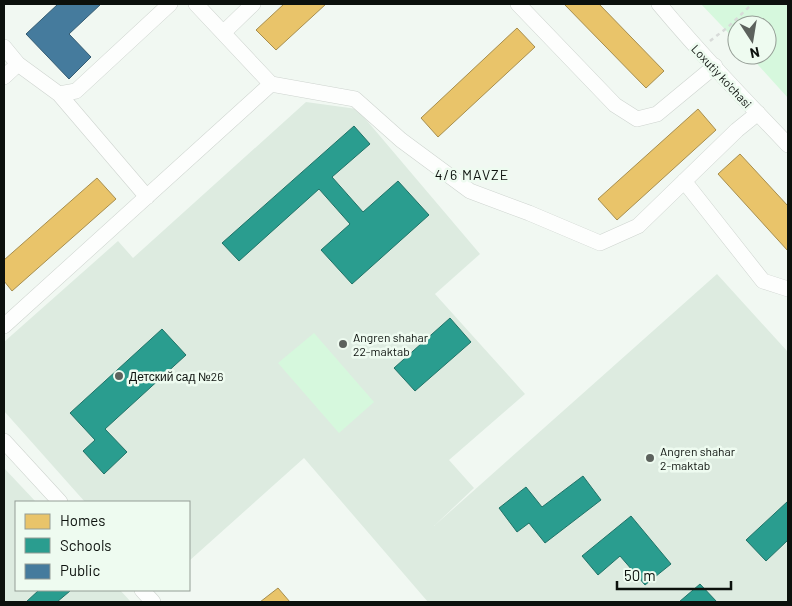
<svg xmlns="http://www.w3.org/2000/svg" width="792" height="606" viewBox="0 0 792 606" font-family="Barlow,sans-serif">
	<rect width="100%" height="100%" fill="#f1f8f2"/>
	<path fill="#ddebe0" d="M306,102l51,7 123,145 -45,40 90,100 -76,66 25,28 -40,38 283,-252 71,78v250h-360l-124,-144 -115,103v-59h-104l-81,-91v-69l114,-101 15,17z
		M4,468l32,34h-20v88h104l11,12h-127z"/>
	<path fill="#d6f8dd" d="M701,4h87v94l-39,-43h18v-30h-30v17z
		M314,333l60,69 -35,31 -61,-70z"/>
	<path fill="#e9c46a" stroke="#a78e4e" d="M284,4h42l-50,46 -20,-20z
		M564,4h35l65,67 -18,17z
		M517,28l18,19 -97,90 -17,-19z
		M698,109l18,21 -99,90 -19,-21z
		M740,154l48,52v45l-70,-77z
		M97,178l19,21 -104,92 -8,-10v-21z
		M278,588l12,14h-30z"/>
	<path fill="#2a9d8f" stroke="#217368" d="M354,126l16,18 -38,33 31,35 35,-31 31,34 -77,69 -31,-34 29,-26 -31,-35 -80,72 -17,-18z
		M450,318l21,24 -56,49 -21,-23z
		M162,329l24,26 -81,74 22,23 -23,22 -21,-23 12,-11 -25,-27z
		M583,476l18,24 -56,43 -16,-20 -12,9 -18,-24 27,-21 16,20z
		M788,501v39l-22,21 -20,-21z
		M631,516l40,48 -26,21 -25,-29 -22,19 -16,-19z
		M700,584l17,18h-38z
		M39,590h30l1,1 -13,11h-31z"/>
	<path fill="#457b9d" stroke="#345b72" d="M58,4h43l-32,30 22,23 -22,22 -43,-45z"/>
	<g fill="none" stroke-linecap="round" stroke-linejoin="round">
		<defs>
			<path id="minor" d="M196,4l75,80 84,15 46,41 69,51 59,22 71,30 38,-17 99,-96 21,-17
				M518,4l97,101 22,14 20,-5 58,-48
				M659,4c41,49 85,95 129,141
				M223,33l30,-29
				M4,47l14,17 41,30 17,-3 94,-87
				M4,77l14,-13
				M59,94l88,103
				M684,181l79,100 25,8
				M4,326l267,-242
				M4,441l56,61
				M142,590l11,12"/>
		</defs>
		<use href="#minor" stroke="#ced4cf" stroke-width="16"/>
		<path stroke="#d8dbd9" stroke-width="2.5" stroke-dasharray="4 4" stroke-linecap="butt" d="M710,41l18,-14 24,-23"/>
		<use href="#minor" stroke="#fdfefd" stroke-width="15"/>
	</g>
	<g fill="#5c625d" stroke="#eefbf0" stroke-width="2">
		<circle cx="343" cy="344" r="5"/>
		<circle cx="119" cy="376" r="5"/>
		<circle cx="650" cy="458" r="5"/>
	</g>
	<g text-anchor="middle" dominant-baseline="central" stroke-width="5" stroke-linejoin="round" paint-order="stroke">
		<g font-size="12" fill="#0c110d" stroke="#eefbf0">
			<text transform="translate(722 76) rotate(47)">Loxutiy ko'chasi</text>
		</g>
		<g font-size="12" fill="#0c110d" stroke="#eefbf0" text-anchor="start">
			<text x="353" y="337">Angren shahar<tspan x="353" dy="14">22-maktab</tspan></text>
			<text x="129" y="376">Детский сад №26</text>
			<text x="660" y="451">Angren shahar<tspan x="660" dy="14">2-maktab</tspan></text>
		</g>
		<g font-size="14" letter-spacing="1" fill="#0c110d" stroke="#eefbf0">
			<text x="472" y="174">4/6 MAVZE</text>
		</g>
	</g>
	<rect width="792" height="606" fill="none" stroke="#0c110d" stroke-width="10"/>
	<rect x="15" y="501" width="175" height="90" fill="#eefbf0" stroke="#949d95"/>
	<rect x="25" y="514" width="25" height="15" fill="#e9c46a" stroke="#949d95"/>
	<text x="60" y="526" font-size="15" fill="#0c110d">Homes</text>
	<rect x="25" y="538" width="25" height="15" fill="#2a9d8f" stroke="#949d95"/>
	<text x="60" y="551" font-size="15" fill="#0c110d">Schools</text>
	<rect x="25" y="564" width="25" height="15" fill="#457b9d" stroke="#949d95"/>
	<text x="60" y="576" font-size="15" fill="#0c110d">Public</text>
	<g transform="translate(752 40) rotate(168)"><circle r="24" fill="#eefbf0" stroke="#949d95"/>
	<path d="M0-4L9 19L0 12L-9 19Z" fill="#5c625d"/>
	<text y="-8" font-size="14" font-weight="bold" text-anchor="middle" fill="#0c110d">N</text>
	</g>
	<path d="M617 581v8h114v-8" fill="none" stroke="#0c110d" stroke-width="2.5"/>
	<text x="624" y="581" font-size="15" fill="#0c110d" stroke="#eefbf0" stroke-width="4" paint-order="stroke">50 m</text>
</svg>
